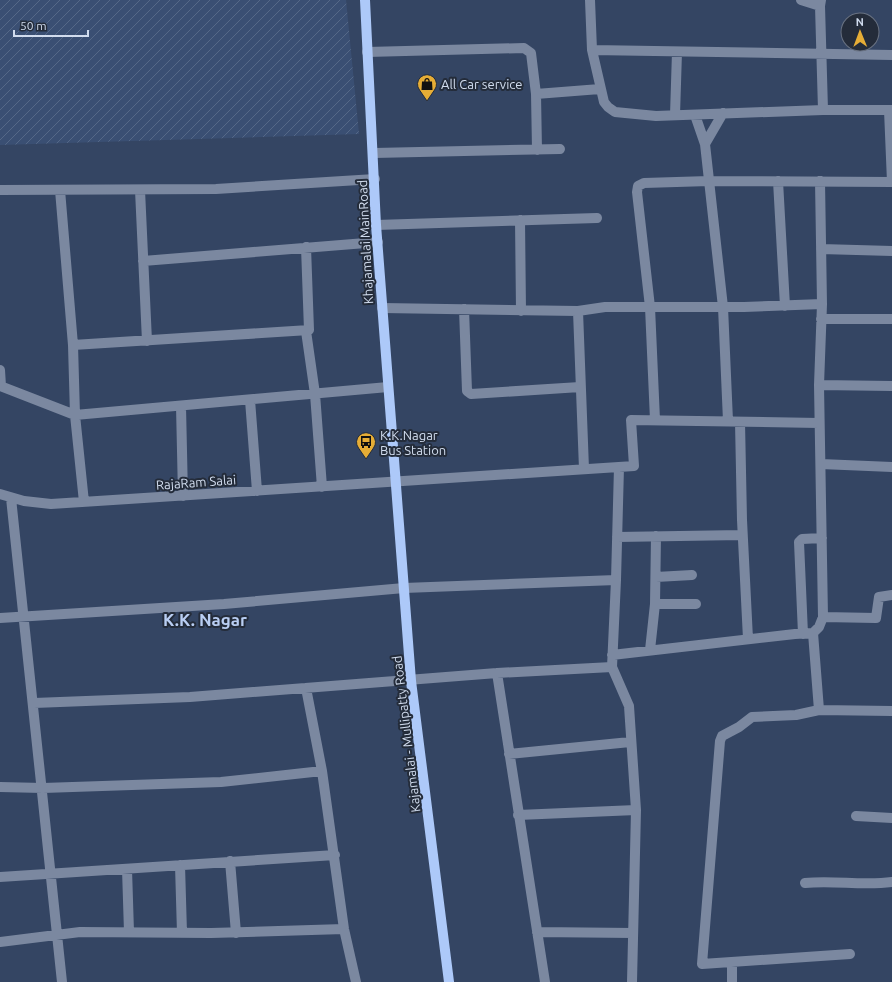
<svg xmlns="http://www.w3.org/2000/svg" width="892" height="982" viewBox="0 0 892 982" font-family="Ubuntu,sans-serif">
	<defs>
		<pattern id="industrial-furrows" width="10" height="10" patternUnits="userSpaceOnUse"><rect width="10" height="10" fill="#3a4f73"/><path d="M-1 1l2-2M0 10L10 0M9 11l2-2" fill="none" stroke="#556887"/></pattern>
	</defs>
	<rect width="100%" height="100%" fill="#344563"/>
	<path fill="url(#industrial-furrows)" d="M0,0h346l13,134 -359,11z"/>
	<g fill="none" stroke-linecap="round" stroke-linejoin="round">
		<path stroke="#7b88a0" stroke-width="10" d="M590,0l2,50 300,5
			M801,0l19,6 1,-6
			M820,6l3,104
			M592,50l12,52 4,5 7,5 41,4 167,-6h69
			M367,52l157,-4 7,5 5,41 1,56
			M536,94l64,-5
			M889,110l3,72
			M675,115l2,-63
			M695,115l10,29 18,163 5,114
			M705,144l18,-31
			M374,153l186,-4
			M778,181l7,125
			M0,190l216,-1 159,-10
			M60,190l13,155 2,70 9,87
			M140,190l7,151
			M520,220l1,91
			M376,225l221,-7
			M821,249l71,2
			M143,261l235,-19
			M382,308l196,3 27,-4h139l78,-3
			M464,309l3,82 4,3 109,-7
			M578,311l6,158
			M821,319h71
			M306,331l9,63 7,93
			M73,345l236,-15 -3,-83
			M0,370l1,16
			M819,385l73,1
			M0,386l75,29 313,-28
			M250,400l7,91
			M181,406l2,90
			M655,420l-5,-113 -13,-115 1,-6 6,-3 65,-2 183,1
			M740,422l2,98 6,119
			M821,464l71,3
			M0,494l24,7 27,3 583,-38 -3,-46 188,3
			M11,498l51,484
			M617,537l125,-2
			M656,577l36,-2
			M655,604h41
			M823,617l53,1 3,-21 13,-2
			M0,618l224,-14 180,-16 212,-8
			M813,633l6,-6 4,-10 -4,-232 3,-81 -2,-123
			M803,634l-4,-92 3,-3 20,-1
			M650,650l5,-46 1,-68
			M612,655l183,-21 18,-1 6,77 73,1
			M612,667l17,39 7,104 -4,172
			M497,673l48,309
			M306,688l16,83 22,158 12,53
			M34,703l156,-6 307,-24 115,-6 4,-87 3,-113
			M819,710l-23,5 -44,2 -13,10 -17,9 -2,5 -18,223 148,-10
			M509,754l121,-12
			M0,787l43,1 178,-6 101,-11
			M518,815l118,-5
			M856,816l36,2
			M230,861l6,72
			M180,865l2,68
			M127,869l2,63
			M0,877l335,-22
			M805,883c29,-3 58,3 87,-1
			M537,932l96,1
			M0,942l80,-10 131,1 133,-4
			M732,982v-19"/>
		<path stroke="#adc9f9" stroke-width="10" d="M365,0l11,225 35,456 38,301"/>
	</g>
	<defs>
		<symbol id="shop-pin" viewBox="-11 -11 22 30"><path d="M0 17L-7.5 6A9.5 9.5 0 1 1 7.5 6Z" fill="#e6ad36" stroke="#242c3a"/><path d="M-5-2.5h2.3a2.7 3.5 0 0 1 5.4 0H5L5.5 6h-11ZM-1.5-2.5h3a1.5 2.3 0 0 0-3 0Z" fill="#111"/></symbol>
		<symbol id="bus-pin" viewBox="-11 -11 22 30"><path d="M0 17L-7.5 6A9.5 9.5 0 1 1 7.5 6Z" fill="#e6ad36" stroke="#242c3a"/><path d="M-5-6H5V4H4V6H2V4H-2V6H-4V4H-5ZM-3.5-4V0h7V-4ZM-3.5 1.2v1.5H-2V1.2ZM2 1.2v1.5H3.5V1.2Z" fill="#111"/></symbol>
	</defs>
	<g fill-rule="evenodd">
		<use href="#shop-pin" x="416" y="73" width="22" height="30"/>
		<use href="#bus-pin" x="355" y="431" width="22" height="30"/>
	</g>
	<g text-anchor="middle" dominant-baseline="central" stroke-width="4" stroke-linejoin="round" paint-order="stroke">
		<g font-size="13" fill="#d1dcee" stroke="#242c3a" text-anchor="start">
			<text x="441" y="84">All Car service</text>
			<text x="380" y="435">K.K.Nagar<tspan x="380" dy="15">Bus Station</tspan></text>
		</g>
		<g font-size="13" fill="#d1dcee" stroke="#242c3a">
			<text transform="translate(365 242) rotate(-93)">Khajamalai MainRoad</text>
			<text transform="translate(196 482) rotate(-4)">RajaRam Salai</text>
			<text transform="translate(406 734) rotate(-97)">Kajamalai - Mullipatty Road</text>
		</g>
		<g font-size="17" font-weight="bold" fill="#b9cef3" stroke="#242c3a">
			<text x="205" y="619">K.K. Nagar</text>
		</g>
	</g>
	<g transform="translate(860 32) rotate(359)"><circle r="19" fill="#242c3a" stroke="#697282"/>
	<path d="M0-3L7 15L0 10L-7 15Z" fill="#e6ad36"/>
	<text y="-6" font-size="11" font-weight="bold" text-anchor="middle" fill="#d1dcee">N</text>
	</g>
	<path d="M14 30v6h74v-6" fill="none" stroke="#d1dcee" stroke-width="2"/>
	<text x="20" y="30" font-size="12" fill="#d1dcee" stroke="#242c3a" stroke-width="3" paint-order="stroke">50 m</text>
</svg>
